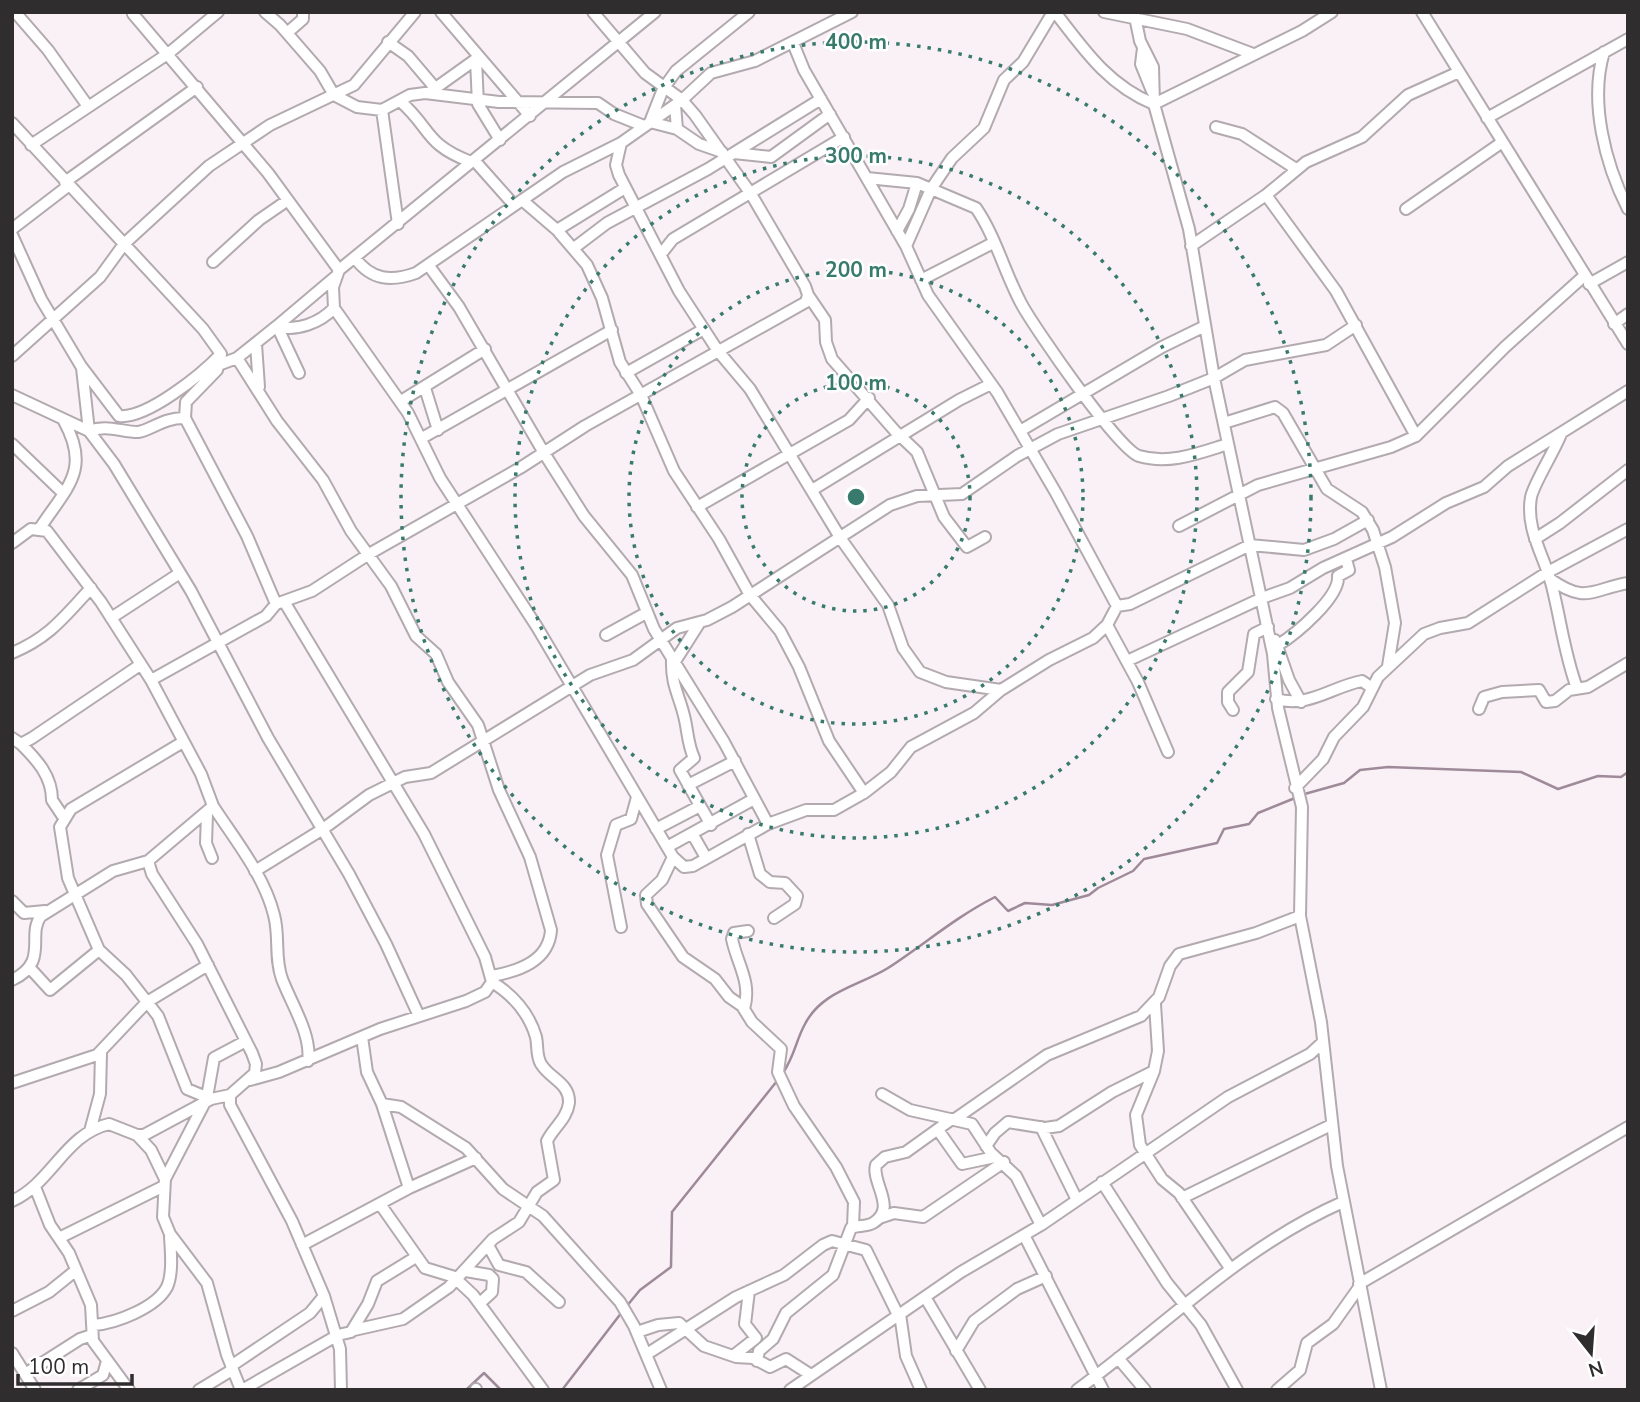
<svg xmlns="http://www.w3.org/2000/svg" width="1640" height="1402" viewBox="0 0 1640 1402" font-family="'Nunito Sans',sans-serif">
	<rect width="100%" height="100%" fill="#f9f1f6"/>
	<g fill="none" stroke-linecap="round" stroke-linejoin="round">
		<path stroke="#9f8a99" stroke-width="2.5" d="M1301,795l43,-12 16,-13 28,-3 133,5 37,17 40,-13 23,1 7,-5
			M783,1073c12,-18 13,-33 22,-49 17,-33 54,-38 83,-56 37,-24 66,-50 107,-71l13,14 17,-8 27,2 37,-10 9,-7 35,-17 11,-12 73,-16 7,-14 25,-5 9,-11 37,-15
			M626,1307l14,-17 31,-23 1,-55 105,-131
			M466,1390l18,-17 17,17
			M562,1390l60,-78"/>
		<defs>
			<path id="minor" d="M15,12l33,38 39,55
				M135,12l-2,2 135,159 71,97
				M265,12l15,13 40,46 14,24 23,12 25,3 28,-15 15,-2 74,9 99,1 16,11 30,12
				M441,12l89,104
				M1055,12c29,38 54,74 99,92l148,-73 30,-19
				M1104,12l83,17 66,25
				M1134,12l6,29 13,26 1,37 35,125 25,149 59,276 5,54 24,99 -2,109 21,106 16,144 44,224
				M1422,12l206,332
				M287,33l16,-14v-7
				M388,42l20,14 28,33
				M793,43l11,27 102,176 22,49 69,97 59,101 61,113 13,-2 120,-59 54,5 30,-11 34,-19
				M1143,48l-2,16 11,27
				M1604,52c-15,49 1,112 24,157
				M476,60l2,44 22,36
				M430,92l49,-35
				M400,101c32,28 24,43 71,61
				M675,105l2,24 22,15 23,8
				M382,110l16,114
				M1487,118l141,-79
				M12,123l191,206 18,25 -4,16 -31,32 -1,16 62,118 29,68 -10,12 -115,64 50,94 12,32 -65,55 4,13 45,70 55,109 4,11 -1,9 -25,22v10l62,116 32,75 16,53 1,41
				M1216,127l26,7 54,35
				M677,129l-27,-7 13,-33 13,-18 73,-59
				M621,143l-5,22 3,10 60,116 39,60 32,38 91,150 47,66 15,43 17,24 26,10 55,8 48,-30 44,-22 14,-13 10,-19
				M31,145l138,-92 49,-41
				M734,153l37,4 59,-43
				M474,160l40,45
				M867,178l50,5 59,25c20,29 29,66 46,97 14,25 96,144 117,151 31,9 60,-3 89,-12
				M65,182l132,-95
				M1266,195l70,96 80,145
				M522,200l35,30 30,35 15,33 18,64 21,33 33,76 45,68 31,56 30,36 19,36 30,74 35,52
				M1406,209l95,-66
				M12,229l56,-43
				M557,230l68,-42
				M897,231l12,-22 8,-26
				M12,235l29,64 40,67 38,50c28,3 83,-42 102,-62
				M906,246l25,-57 21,-31 32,-30 20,-48 19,-18 30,-50
				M1191,246l75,-51 40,-33 56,-25 46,-42 51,-23
				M574,248l33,-25 101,-54 113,-70
				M661,254l12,-15 171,-102
				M355,258c16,22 36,24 61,15l147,-101 58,-29 61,-43 29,-27 44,-12 97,-49
				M213,262l46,-42 29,-20
				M429,266l30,41 85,146 40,63 48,59 22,54 70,113 44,82
				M921,280l72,-37
				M1589,284l39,-22
				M808,295l17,25 1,22 6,17 63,72 22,21 27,65 23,30 18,-10
				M334,308l74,105 32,65 97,149 136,230 11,10 9,-1 75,-42 38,-14h28l30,-17 27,-21 20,-25 63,-34 27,-23
				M1614,324l14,-10
				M256,344l3,43
				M12,356l88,-79 24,-33 85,-78 61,-41 84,-40 61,-73
				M237,358l40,-32c19,6 43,-3 57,-18l-1,-21 6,-17 316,-258
				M221,364l16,-6 40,63 46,59 28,51 40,55 25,50 20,18 12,28 30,43 21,65 31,67 21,73c-2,31 -32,41 -59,46
				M82,368l7,63c18,-7 32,1 49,1 11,-1 27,-15 47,-14
				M299,373l-22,-47 58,-49
				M626,373l78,-44
				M425,388l13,42
				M12,395l77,36 25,33 77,127 77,147 81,136 37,70 33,72
				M401,401l84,-52
				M1224,423l51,-16 8,6 44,76 35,23 11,18 12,37 10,56 -7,43
				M1020,431l142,-84 43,-21
				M1561,434c-7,18 -27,49 -30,63 -6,34 15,61 22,93 8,33 12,66 24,98
				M422,438l190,-108
				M12,444l51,49
				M812,490l147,-90 32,-16
				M697,507l152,-87 20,-22
				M1179,526l79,-41 133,-38 25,-11 89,-89 79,-71
				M40,528c27,-41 51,-58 24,-107
				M1535,539l25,-16 68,-53
				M12,543l19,-14 16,2 54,71 50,78
				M1550,579c36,25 40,11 78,4
				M276,604l36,-13 57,-37 151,-86 65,-42 221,-124 2,-7 -3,-9 -54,-92 -56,-79 -13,-15 -37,-27 -52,-61
				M111,618l69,-45
				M1107,625l31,57 30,70
				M606,635l40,-22
				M1275,640l14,40 12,22
				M1278,645c18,-11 62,-48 60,-69l11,-6 -3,-11
				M12,653c38,-16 52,-36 79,-65
				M672,660c-1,26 8,36 13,60 3,14 3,25 9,38l-14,12 31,55
				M1127,661l135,-63 28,-10 33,-20 69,-31 54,-34 38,-16 24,-21 120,-75
				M674,663l26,-41
				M1276,699c33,9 55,-12 86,-18l10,7
				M1479,709l5,-12 18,-5 37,-2 7,12 9,-1 14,-11 19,-3 40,-24
				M1233,710l-5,-8v-10l20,-20 6,-38 14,-7
				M12,738l9,6 11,-6 108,-73
				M183,742l-112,67 -11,18 8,51 31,72 27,25 32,41 29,73 24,10
				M21,744c16,16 31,32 31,56l12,18
				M688,785l47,-24
				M1295,788l28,-29 11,-22 29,-30 15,-30 46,-43 16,-6 28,-5 80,-51 80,-43
				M213,806c22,34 51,69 61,109 6,22 0,42 8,64 9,24 30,56 26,82
				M207,814l-1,29 6,15
				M656,829l44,-23
				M748,834l12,40 10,8 15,1 12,13 -2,8 -21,14
				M693,835l12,21
				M667,847l87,-48
				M673,857l-11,23 -16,15 1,9 36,53 32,22 14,18 13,9 10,16 29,27 -3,23 16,34 42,61 18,35 -1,24
				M255,871l68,-42 46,-34 36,-18 26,-4 159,-98 43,-15 44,-32 30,-8 25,-13 158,-102 27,-9 45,-2 55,-38 41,-22 111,-38 45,-18 31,-18 81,-15 30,-20
				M12,901l12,12 21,-2
				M621,927l-14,-72 9,-30 15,-6 6,-22
				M29,967l21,23 49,-40
				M12,980c38,-18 14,-45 29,-64l72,-45 35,-10
				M1155,1004l3,47 -4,20 -18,44 4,30 22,34 17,14 51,75
				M744,1009c8,-27 -7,-45 -12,-70l2,-6 14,-2
				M362,1037l5,35 15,32 27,84
				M250,1080l29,-8 101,-43 86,-28 19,-9 7,-10 -7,-25 -61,-123 -139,-231
				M12,1083l85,-28 50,-53 61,-37
				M882,1094l28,16 62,14 19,29 25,23 25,49
				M207,1097l7,-39 32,-17
				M204,1104l-39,75 -2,38 7,17 37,49 20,72 14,35
				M382,1104l19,3 65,41 37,41 40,27 77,86 14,24 27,64
				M955,1119l92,-64 94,-39 18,-19 11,-31 9,-12 77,-21 44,-17
				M1041,1127l36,73
				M938,1130l24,34 33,-7
				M90,1131l10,-37 1,-41
				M137,1135l14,15 14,29
				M986,1146l9,-13 13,-11 37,6 14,-2 53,-34 42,-21
				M1102,1182l65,101 34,42 36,65
				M35,1187l15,38 19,28 22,52 2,36 36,49
				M1182,1198l149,-73
				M12,1201c40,-18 53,-67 97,-77l28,11h7l67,-36 19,-4
				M380,1204l45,64 33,10
				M879,1218l15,-5 29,4 81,-55
				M1024,1235l79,155
				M59,1238l105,-52
				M302,1245l107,-57 67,-30
				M489,1247l10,18 27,7 33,30
				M466,1271l23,4 4,4 -1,13 -12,11
				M457,1280l16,15 70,95
				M1359,1284l269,-157
				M925,1297l55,93
				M12,1311l37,-19 26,-21
				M900,1314l6,42 15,34
				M94,1325c22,-2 62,-17 73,-38 6,-13 4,-35 3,-50
				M354,1330l49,-11 46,-32 44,-48 26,-17 18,-30 17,-12 -7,-39c6,-13 20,-22 22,-38 1,-20 -19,-24 -28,-39 -5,-8 -3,-18 -5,-27 -7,-24 -23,-42 -44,-55
				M637,1332l21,-7 21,-2 25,23 32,11 17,1 17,9 16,-8 25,16
				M956,1351l18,-30 43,-32 29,-13
				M12,1353l23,37
				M647,1354l89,-57 48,-22 39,-30 9,-4 34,9 32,65
				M733,1356l23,-18 -11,-14 4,-33
				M1118,1358l27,32
				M757,1361l2,-10 14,-12 13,-26 47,-38 18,-47c6,-3 15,-1 22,-5 25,-15 -2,-40 3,-58l9,-8 21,-5 46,-33
				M231,1366l79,-53 14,-17
				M25,1374l55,-35 12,-4
				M78,1390l25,-15 4,-14
				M199,1390l33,-20
				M242,1390l96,-55 13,-3 17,-28 9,-23 39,-24
				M476,1390v-1
				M790,1390l171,-118 80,-47 187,-128 82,-43 12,-11
				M1077,1390c89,-65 164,-143 266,-188
				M1277,1390l23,-20 7,-27 26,-19 27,-38"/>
		</defs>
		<use href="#minor" stroke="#b2aaaf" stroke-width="14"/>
		<use href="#minor" stroke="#fff" stroke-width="10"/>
	</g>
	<g fill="none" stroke="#387a6c" stroke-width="3.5" stroke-dasharray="3.5 7">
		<circle cx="856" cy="497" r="114"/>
		<circle cx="856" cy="497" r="227"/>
		<circle cx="856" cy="497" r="341"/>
		<circle cx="856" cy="497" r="455"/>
	</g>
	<circle cx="856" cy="497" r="10" fill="#387a6c" stroke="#fff" stroke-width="3.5"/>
	<g font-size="21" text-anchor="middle" font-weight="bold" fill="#387a6c" stroke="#fff" stroke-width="5" stroke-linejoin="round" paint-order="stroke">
		<text x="856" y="49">400 m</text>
		<text x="856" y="163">300 m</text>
		<text x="856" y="277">200 m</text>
		<text x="856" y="390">100 m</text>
	</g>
	<rect width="1640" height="1402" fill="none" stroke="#302d2f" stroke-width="28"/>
	<g transform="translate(1591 1353) rotate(163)" stroke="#ffffff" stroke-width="5" paint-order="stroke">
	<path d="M0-5L12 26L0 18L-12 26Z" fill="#302d2f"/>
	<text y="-10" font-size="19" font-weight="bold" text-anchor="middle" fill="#302d2f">N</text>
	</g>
	<path d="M18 1374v10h114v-10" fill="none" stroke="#302d2f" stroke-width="3.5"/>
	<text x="28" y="1374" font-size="21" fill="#302d2f" stroke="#ffffff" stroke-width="5" paint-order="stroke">100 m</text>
</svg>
